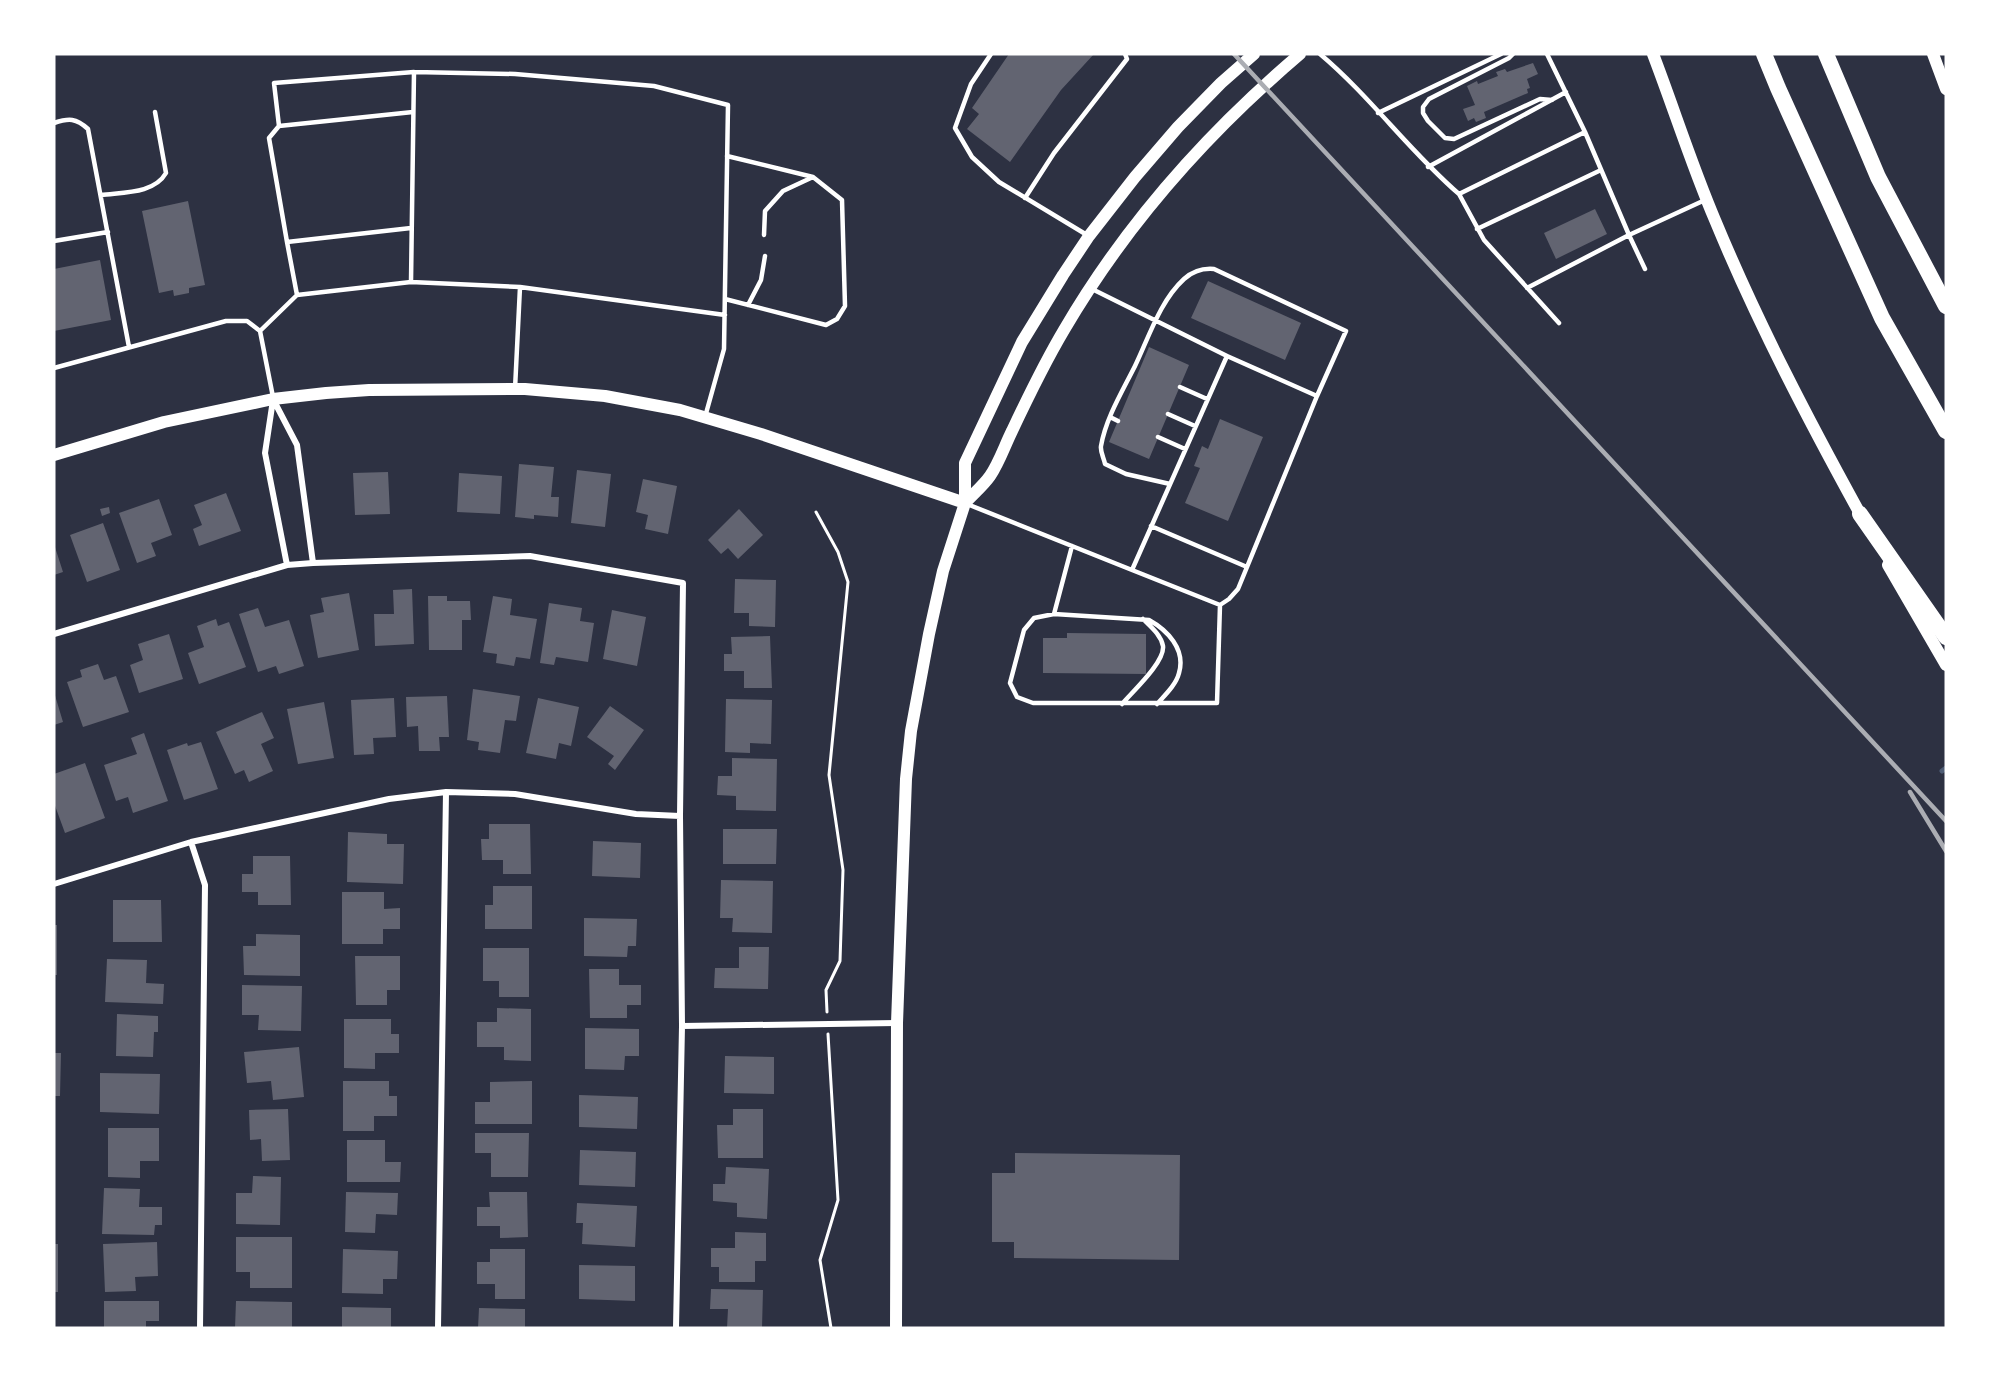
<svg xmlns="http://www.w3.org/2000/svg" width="2000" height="1382" viewBox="0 0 2000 1382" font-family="Overpass,sans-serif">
	<rect width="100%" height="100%" fill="#2d3142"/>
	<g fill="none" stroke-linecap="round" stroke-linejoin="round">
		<path stroke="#4f5d75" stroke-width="5" d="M1942,771l4,-3"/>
	</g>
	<path fill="#626471" d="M1009,54h85l-33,36 -51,72 -43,-33 12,-15 -7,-6z
		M1533,63l5,11 -11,5 3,9 -3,1 1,4 -44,19 2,6 -10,4 -2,-4 -6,3 -5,-12 12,-4 -8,-19 10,-5 1,3 20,-8 -2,-4 9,-3 2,3z
		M188,201l17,84 -16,3v5l-15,3 -1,-6 -14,3 -17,-82z
		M1595,209l12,25 -51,25 -12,-26z
		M100,260l11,60 -57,11v-62z
		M1208,281l93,42 -16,37 -94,-42z
		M1149,347l40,18 -40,94 -40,-17z
		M1220,419l43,18 -35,84 -43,-18 15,-35 -6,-2 8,-20 6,3z
		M519,464l35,3 -3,30h8l-1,20 -24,-2v4l-19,-2z
		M577,470l34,4 -6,53 -34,-4z
		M388,472l2,42 -35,1 -2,-42z
		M459,473l43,3 -2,38 -43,-2z
		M643,479l34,7 -9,48 -23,-5 3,-14 -12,-3z
		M226,493l15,38 -42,15 -6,-17 9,-4 -8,-20z
		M159,499l13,36 -21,8 5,13 -19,7 -18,-50z
		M109,507l1,6 -8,3 -2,-7z
		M739,509l24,26 -25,24 -10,-11 -7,6 -13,-14z
		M103,523l17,47 -33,12 -17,-47z
		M54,544l9,28 -9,3z
		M735,579l41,1 -1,47 -26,-1v-13h-15z
		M412,589l2,55 -39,2 -1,-32h20l-1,-24z
		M349,593l10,57 -41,8 -8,-43 14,-3 -3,-14z
		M428,596h19v5h23l1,19h-9v30h-33z
		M493,596l19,3 -2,16 27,4 -7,40 -14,-2 -2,9 -18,-3 1,-9 -14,-2z
		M549,603l33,5 -2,13 14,2 -6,39 -32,-5 -2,8 -14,-2z
		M258,608l7,19 24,-7 15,46 -25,8 -3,-8 -18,6 -19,-58z
		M612,610l34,7 -9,49 -34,-7z
		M216,619l2,7 11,-4 17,45 -47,17 -11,-31 16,-6 -7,-21z
		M1067,633l79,1v40l-103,-1v-35h24z
		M169,634l14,45 -44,14 -9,-28 13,-5 -5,-16z
		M770,636l2,52h-28v-17h-20v-17h8l-1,-17z
		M98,664l6,16 12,-4 13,36 -46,15 -16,-45 15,-5 -2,-7z
		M473,689l47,7 -4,25 -11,-1 -5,33 -22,-3 1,-8 -12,-2z
		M54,692l9,30 -9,3z
		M447,696l2,41h-10l1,14h-21l-1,-25 -11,1 -1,-30z
		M394,698l2,39 -23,1 1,16 -20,1 -3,-55z
		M538,698l41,9 -8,39 -12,-3 -3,16 -30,-6z
		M726,699l46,1 -1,44 -21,-1v10l-25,-1z
		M324,702l10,56 -36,6 -11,-55z
		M610,706l34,24 -29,40 -7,-6 6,-8 -27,-19z
		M262,712l12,26 -13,6 12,27 -24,11 -5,-12 -9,4 -19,-42z
		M144,733l24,68 -35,12 -5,-16 -12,4 -12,-36 33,-11 -6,-16z
		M201,742l17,47 -34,11 -17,-50 20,-7 1,3z
		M732,758l45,1 -1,52 -40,-1v-14l-19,-1 1,-19h14z
		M85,763l20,55 -40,15 -11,-30v-29z
		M489,824h41l1,50h-28v-14h-21l-1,-21h8z
		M723,829h54l-1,35h-53z
		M348,832l39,2v10h17l-1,40 -56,-2z
		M593,841l48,2 -1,35 -48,-2z
		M253,856h37l1,49h-33v-13h-16v-18h11z
		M721,880l52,1 -1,52 -40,-1 1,-14h-13z
		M493,886h39v43h-47v-24h8z
		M342,892h42v17l16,-1v21h-17v15h-41z
		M113,900h48l1,42h-49z
		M584,918l53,1 -1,27h-8l-1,11 -43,-1z
		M54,925h3v50h-3z
		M256,934l44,1v41l-56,-1 -1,-29h13z
		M739,947h30l-1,42 -54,-1 1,-20h24z
		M483,948h46v49h-30v-16h-16z
		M355,956h45v34h-13v15h-31z
		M107,959l40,1 -1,23 18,1 -1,20 -58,-2z
		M589,969h30v16h22v20h-14v13h-37z
		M242,985l60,1 -1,45 -43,-1 1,-15h-17z
		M497,1008l34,1v52l-27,-1v-13h-27v-25h20z
		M117,1014l41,2v16h-4l-1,25 -37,-1z
		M344,1019h47v15h8v19h-24v16l-31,-1z
		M585,1028l54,1v27h-14l-1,14 -39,-1z
		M299,1047l5,50 -31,3 -2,-19 -24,2 -3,-31z
		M54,1053h7l-1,43h-6z
		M725,1056l49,1v37l-50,-1z
		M100,1073l60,1 -1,40 -59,-2z
		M343,1081h46v15h8v20h-23v15h-31z
		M532,1081v43h-57v-22h15v-20z
		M579,1095l59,2 -1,32 -58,-2z
		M288,1109l2,51 -28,1 -1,-22 -11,1 -1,-30z
		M733,1109h30v49h-45l-1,-33h16z
		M108,1128h51v33h-19v17l-32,-1z
		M475,1133h54l-1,44h-37v-24h-16z
		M347,1140h38v22h16l-1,20h-53z
		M580,1150l56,2 -1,35 -56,-2z
		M1015,1153l165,2 -1,105 -165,-2v-16h-22v-69h23z
		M726,1167l43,2 -2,50 -30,-2v-14l-24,-2v-17h12z
		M253,1176l28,1 -1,48 -44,-1v-31h16z
		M104,1188l36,1 -1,18h23v18h-7l-1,10 -52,-1z
		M346,1192l52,1 -1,22 -21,-1 -1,19 -30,-1z
		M489,1192h38l1,45 -28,1v-12h-23v-19h13z
		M577,1203l60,3 -2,41 -53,-3 1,-21h-7z
		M735,1232l31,1v28h-11v21h-36v-15h-8v-19h24z
		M236,1237h56v51h-42v-16h-14z
		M157,1242l1,34 -23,1 1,14 -31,1 -2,-48z
		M54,1244h4v48h-4z
		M343,1249l55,2 -1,28h-14v15l-41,-1z
		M490,1249h35v50h-30v-15h-18v-22h13z
		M579,1265l56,1v35l-56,-2z
		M711,1289l52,1 -1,38h-35l1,-19h-18z
		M104,1301h55v20h-13v7h-42z
		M236,1301l56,1v26h-57z
		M342,1307l49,1v20h-49z
		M479,1308l46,1v19h-47z"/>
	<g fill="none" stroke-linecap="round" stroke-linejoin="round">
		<path stroke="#fff" stroke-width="3" d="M816,512l22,40 10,30 -19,193 14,95 -3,91 -14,29 1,22
			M828,1034l10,166 -18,60 11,68"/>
		<path stroke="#fff" stroke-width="4.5" d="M991,54l-20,30 -16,44 17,29 27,25 88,53
			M1320,54c50,42 89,97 139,140l126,-62
			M1513,54l-4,4 -80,41 -6,8v6l5,8 17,17 9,1 86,-40 12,1
			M1547,54l38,78 44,103 76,-35
			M1378,113l123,-59
			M54,123c15,-5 22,-5 34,6l41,218
			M279,126l134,-14
			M1428,167l138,-75
			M1459,194l25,46 75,83
			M101,195c22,-3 53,-1 65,-22l-11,-61
			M1025,198l29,-45 73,-94 -2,-5
			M1477,229l124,-59
			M764,235l1,-24 18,-20 30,-14
			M54,241l54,-9
			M287,242l-18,-104 10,-12 -5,-43 140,-11
			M1527,288l102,-53 16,34
			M297,295l-10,-53 124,-14
			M725,299l101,26 11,-6 8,-13 -3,-106 -29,-23 -86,-21
			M748,305l13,-25 4,-24
			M260,331l37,-36 114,-13
			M54,368l172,-47h21l13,10 13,66
			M1180,387l27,12
			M515,389l5,-102
			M1168,414l27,12
			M705,417l19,-68 4,-244 -74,-19 -139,-12 -101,-2 -3,210 109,5 205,28
			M1110,417l8,4
			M1158,437l27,12
			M1170,484l-44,-10 -21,-10c-1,-6 -5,-12 -4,-18 5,-28 21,-54 34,-80 14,-29 25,-65 49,-87 9,-8 19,-11 30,-10l132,62 -29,65
			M967,504l165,66 95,-214 -135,-67
			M1151,526l96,41
			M1132,570l88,35 9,-6 9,-10 79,-193 -90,-40
			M1054,614l18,-68
			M1122,704c10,-12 43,-42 41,-58 -2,-11 -12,-19 -20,-27
			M1157,704c8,-9 19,-19 22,-31 7,-24 -12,-43 -30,-53l-95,-6 -20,4 -10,12 -14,53 7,14 16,6h184l3,-98"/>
		<path stroke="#fff" stroke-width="6" d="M273,399l24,46 16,118
			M273,400l-8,53 22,112
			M54,634l233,-69 26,-2 217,-7 153,27 -3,233 2,210 -6,302
			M191,842l14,43 -5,443
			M54,884l137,-42 198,-43 57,-7 69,2 121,20 44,2
			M682,1026l215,-3
			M438,1328l8,-536"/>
		<path stroke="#fff" stroke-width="12" d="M1653,54c21,55 39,112 62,166 43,104 95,203 149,301
			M1933,54l13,35
			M54,455l110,-33 109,-23 53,-6 43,-3 156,-1 80,7 75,14 81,24 204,69
			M965,503c8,-9 18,-17 25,-27 9,-13 15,-31 22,-45 16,-34 33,-69 52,-101 62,-106 143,-197 236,-276
			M1888,565l58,100
			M896,1328l1,-305 9,-244 5,-48 18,-97 14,-63 22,-68v-40l57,-121 41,-67 26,-39 46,-59 43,-50 43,-44 33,-29"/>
		<path stroke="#fff" stroke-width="16" d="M1764,54l14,34 104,230 64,113
			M1826,54l52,123 68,129
			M1860,514l86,123"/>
		<path stroke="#abadb3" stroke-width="4.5" d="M1234,54l712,767
			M1910,792l36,59"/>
	</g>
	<rect width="2000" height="1382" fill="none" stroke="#ffffff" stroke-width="111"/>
</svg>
